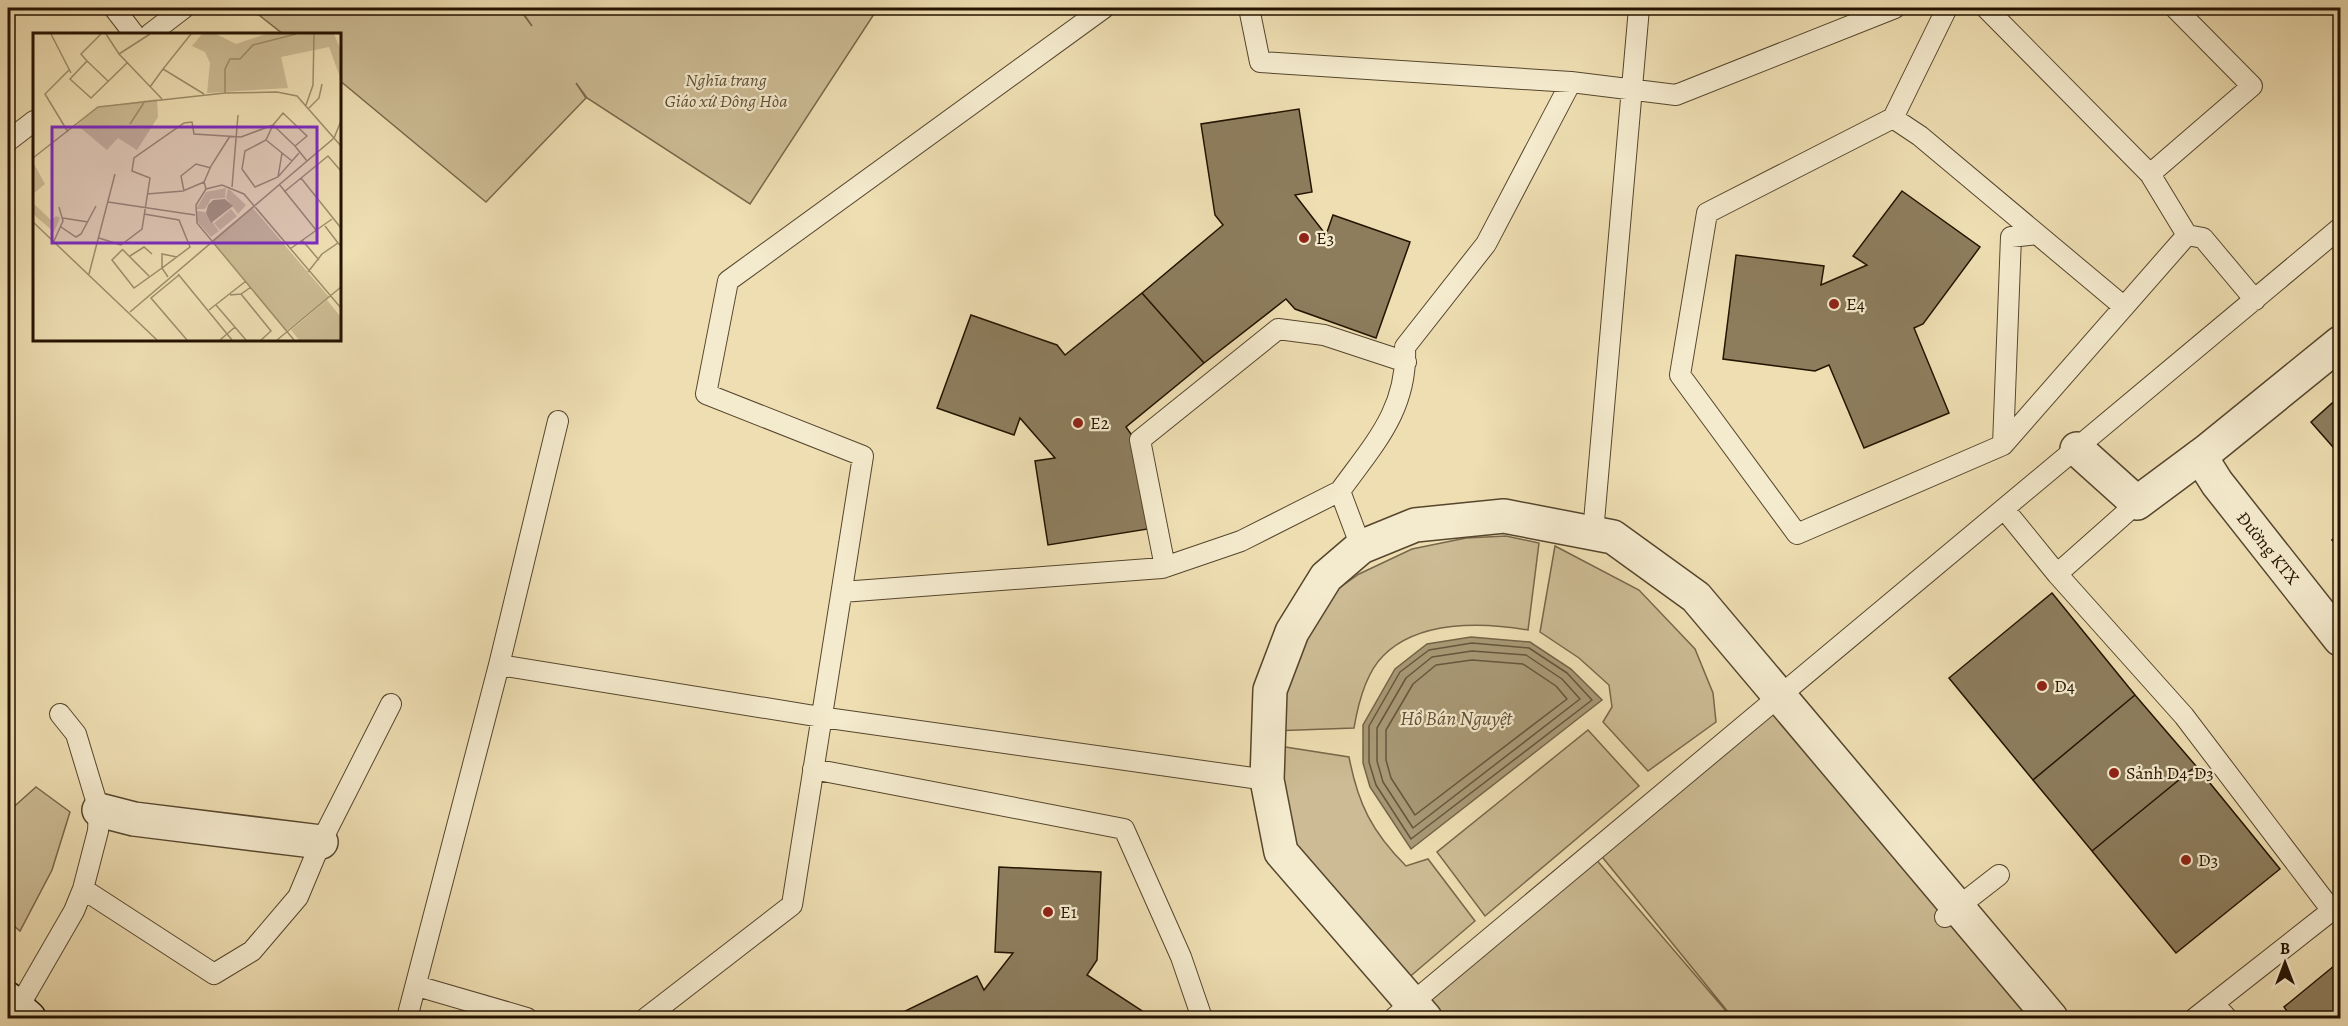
<svg xmlns="http://www.w3.org/2000/svg" width="2348" height="1026" viewBox="0 0 2348 1026" font-family="Alegreya,serif">
	<rect width="100%" height="100%" fill="#eedeb2"/>
	<filter id="stains"><feTurbulence type="fractalNoise" baseFrequency=".00333" numOctaves="4"/><feColorMatrix values="0 0 0 0 .2 0 0 0 0 .09 0 0 0 0 .02 0 0 0 .5 -.17"/></filter>
	<radialGradient id="worn" r=".72"><stop offset=".6" stop-color="#630" stop-opacity="0"/><stop offset="1" stop-color="#630" stop-opacity=".3"/></radialGradient>
	<path fill="#ccbb94" stroke="#78674a" stroke-width="1.5" d="M250,8h271l-1,2 12,16 -11,-16 2,-2h355l-128,196 -163,-106 -11,-15 10,15 -100,104 -147,-122v-46h-56z
		M1506,536l33,7 -11,87c-45,-8 -110,-10 -145,26 -17,17 -25,48 -29,72l-84,3 42,-124 47,-33 53,-25 54,-11z
		M1555,546l84,44 56,59 18,44 3,29 -68,49 -45,-49 9,-15 -3,-22 -30,-27 -39,-26z
		M1768,708l262,310h-297l-134,-165z
		M1588,730l51,56 -154,130 -48,-64z
		M1279,746l70,11c9,47 23,75 57,109l22,-7 47,62 -69,59 -122,-144z
		M36,787l34,25 -18,58 -32,61 -12,-10v-109z
		M1594,857l138,161h-305l-13,-15z"/>
	<path fill="#a99976" stroke="#746347" stroke-width="1.5" d="M1471,637l59,5 41,27 31,31 -191,149 -41,-62 -7,-24v-38l32,-56 32,-25z"/>
	<g fill="none" stroke-linecap="round" stroke-linejoin="round">
		<path stroke="#66563c" stroke-width="1.5" d="M1472,643l57,5 38,25 25,27 -181,139 -35,-54 -7,-23v-36l31,-54 29,-22z
			M1472,651l54,4 36,24 18,20 -167,129 -30,-46 -6,-21v-33l29,-50 26,-21z
			M1472,660l51,4 33,22 11,13 -152,116 -24,-37 -5,-18v-30l27,-46 23,-19z"/>
	</g>
	<path fill="#8d7d5d" stroke="#241301" stroke-width="1.5" d="M1299,109l13,83 -17,3 31,40 7,-20 77,27 -34,96 -81,-29 -9,-10 -82,64 -62,-70 81,-68 -8,-10 -14,-91z
		M1902,191l78,56 -57,77 -9,4 35,85 -85,35 -35,-83 -14,6 -92,-12 13,-104 88,11 -3,19 46,-20 -14,-9z
		M1142,293l62,70 -78,64 7,10 15,92 -100,16 -13,-84 20,-3 -35,-40 -6,17 -77,-27 34,-93 86,30 8,10z
		M2340,396v59l-29,-33z
		M2340,532v17l-8,-9z
		M2052,593l83,102 -102,85 -84,-102z
		M2135,695l61,71 -104,85 -59,-71z
		M2196,766l84,103 -104,84 -84,-102z
		M999,867l102,5 -4,88 -10,15 66,43h-252l-2,-4 78,-38 7,14 29,-37 -18,-1z
		M2340,961v57h-48l-8,-11z"/>
	<g fill="none" stroke-linecap="round" stroke-linejoin="round">
		<defs>
			<path id="lane" d="M114,8l20,26
				M1249,8l11,54 311,20 105,13 219,-87
				M1947,8l-54,110 -186,95 -27,162 117,159 206,-89 184,-210
				M1986,8l164,166
				M2175,8l77,78 -102,88 37,61 16,3 52,62
				M150,34l34,-26
				M1893,118l27,18 203,170
				M8,141l26,-20
				M2003,445l8,-208 26,-3
				M2005,510l52,64 127,142 149,196
				M1593,533l46,-525
				M1361,547l-21,-56c34,-47 68,-82 65,-144l81,-103 85,-162
				M1165,567l-25,-127 138,-111 46,6 82,27
				M2057,574l80,-71
				M842,592l320,-24 79,-27 99,-50
				M499,665l322,52 446,63
				M813,769l311,60 57,128 21,61
				M83,889l131,85 38,-23 46,-54 23,-55 70,-138
				M1945,917l54,-42
				M417,986l110,32
				M2214,1004l13,14
				M18,1008l56,-97 9,-22 15,-58 1,-21 -23,-76 -16,-20
				M407,1018l92,-353 59,-244
				M646,1018l146,-113 71,-449 -157,-62 22,-113 376,-273
				M1394,1018l946,-790
				M2195,1018l145,-114"/>
			<path id="street" d="M2077,449l60,54 70,-52 133,-108
				M2200,456l17,27 123,156
				M99,810l35,9 187,23
				M1425,1018l-144,-166 -14,-72 3,-90 22,-58 34,-55 35,-30 54,-22 89,-9 109,21 83,60 355,421"/>
			<path id="secondary" d="M8,999l21,19"/>
		</defs>
		<use href="#lane" stroke="#56462d" stroke-width="22"/>
		<use href="#street" stroke="#56462d" stroke-width="36"/>
		<use href="#secondary" stroke="#241301" stroke-width="36"/>
		<use href="#lane" stroke="#f4eacd" stroke-width="20"/>
		<use href="#street" stroke="#f4eacd" stroke-width="33"/>
		<use href="#secondary" stroke="#f4eacd" stroke-width="33"/>
	</g>
	<g fill="#8f2418" stroke="#f4eacd" stroke-width="2">
		<circle cx="1304" cy="238" r="6"/>
		<circle cx="1834" cy="304" r="6"/>
		<circle cx="1078" cy="423" r="6"/>
		<circle cx="2042" cy="686" r="6"/>
		<circle cx="2114" cy="773" r="6"/>
		<circle cx="2186" cy="860" r="6"/>
		<circle cx="1048" cy="912" r="6"/>
	</g>
	<g text-anchor="middle" dominant-baseline="central" stroke-width="4.5" stroke-linejoin="round" paint-order="stroke">
		<g font-size="18" font-style="italic" fill="#5f4e34" stroke="#f4eacd">
			<text x="726" y="80">Nghĩa trang<tspan x="726" dy="21">Giáo xứ Đông Hòa</tspan></text>
		</g>
		<g font-size="18" fill="#241301" stroke="#f4eacd" text-anchor="start">
			<text x="1316" y="238">E3</text>
			<text x="1846" y="304">E4</text>
			<text x="1090" y="423">E2</text>
			<text x="2054" y="686">D4</text>
			<text x="2126" y="773">Sảnh D4-D3</text>
			<text x="2198" y="860">D3</text>
			<text x="1060" y="912">E1</text>
		</g>
		<g font-size="18" fill="#241301" stroke="#f4eacd">
			<text transform="translate(2268 548) rotate(51)">Đường KTX</text>
		</g>
		<g font-size="20" font-style="italic" fill="#604f36" stroke="#f4eacd">
			<text x="1456" y="718">Hồ Bán Nguyệt</text>
		</g>
	</g>
	<g transform="translate(33 33)">
		<rect width="308" height="308" fill="#eedeb2"/>
		<path d="M169,1h14l20,10 30,-10h68l6,14v29l-11,-30 -48,10 7,31 -81,5 3,-30 -5,-11 -13,-6zM124,66l1,18 -21,33 -19,-12 -11,12 -30,-25 21,-18zM0,129l12,22 -12,10zM193,155l-1,10 -14,1 -6,10h-9l10,-17zM195,155l18,17 -8,9 -12,-16zM0,170l18,17 5,-4 4,2 -6,14 -21,-18zM219,174l77,90 -43,34 -74,-91zM198,176l6,7 -17,14 -6,-7zM164,178l8,1 14,19 -8,6 -14,-16zM294,267l13,16v24h-41l-8,-10z" fill="#ccbb94"/>
		<path d="M192,166l8,7 -22,17 -5,-10 2,-8 5,-5z" fill="#a99976"/>
		<path fill="none" stroke="#9d8d6b" stroke-width="1.5" d="M18,1l20,39M68,1l-20,20 6,7 -17,18 21,19 36,-35M73,1l13,20 43,45M158,1l-28,35 41,25M86,21l31,-20M54,28l21,20M117,54l13,-18M192,60v-24l5,-10h10l13,-14 43,-11M273,72l7,-20 1,-51M276,75l10,-10 3,-14M97,91l15,-23M35,99l-23,-38 24,-24M233,107l26,21M262,113l-22,-21 -7,15 -21,11 -3,18 13,18 23,-10 21,-24M0,125l65,-51 127,-14 52,-1 20,4 44,50M245,144l4,-24M268,145l40,50M246,151l37,46M199,154l6,-72M173,156l-2,-7 7,-16 19,-30M151,158l-3,-15 15,-12 15,4M251,159l44,-36 13,15M114,161l36,-3 21,-9M75,169l87,13M111,181l35,6 11,27 -28,21v-14l15,3M30,185l25,4M0,189l124,118M292,193l13,17M28,194l15,10 5,-3 15,-28M66,205l22,7M269,207l17,20M21,208l9,-20 -4,-14M88,212l21,-16 8,-51 -18,-7 2,-13 50,-35 8,-1 2,12 47,3 32,-12 10,-12 24,23 -12,10 12,15M89,216l27,27M257,216l42,-30M89,217l-10,10 22,28 28,-20 6,9M97,223l14,-9 8,7M275,239l14,-18 16,-11 3,3M56,241l26,-100M145,241l54,66M146,242l-28,23 36,42M208,261l30,37 -10,9M197,262l11,-1 10,-7M183,272l30,35M176,277l37,-29M97,279l204,-174 7,-17M187,307l15,-13M244,307l64,-53M261,307l-97,-117 -1,-18 10,-16 16,-4 22,9 97,114"/>
		<path fill="#7b2cbf" fill-opacity="0.15" stroke="#7b2cbf" stroke-width="3" d="M19,94h265v116h-265z"/>
		<rect width="308" height="308" fill="none" stroke="#241301" stroke-width="3"/>
	</g>
	<rect width="2348" height="1026" fill="none" stroke="#eedeb2" stroke-width="30"/>
	<rect x="9" y="9" width="2330" height="1008" fill="none" stroke="#241301" stroke-width="3"/>
	<rect x="15" y="15" width="2318" height="996" fill="none" stroke="#241301" stroke-width="1.5"/>
	<g transform="translate(2285 963)" stroke="#f4eacd" stroke-width="4.5" paint-order="stroke">
	<path d="M0-4.5L10 22L0 15L-10 22Z" fill="#241301"/>
	<text y="-9" font-size="16" font-weight="bold" text-anchor="middle" fill="#241301">B</text>
	</g>
	<rect width="100%" height="100%" filter="url(#stains)"/>
	<rect width="100%" height="100%" fill="url(#worn)"/>
</svg>
